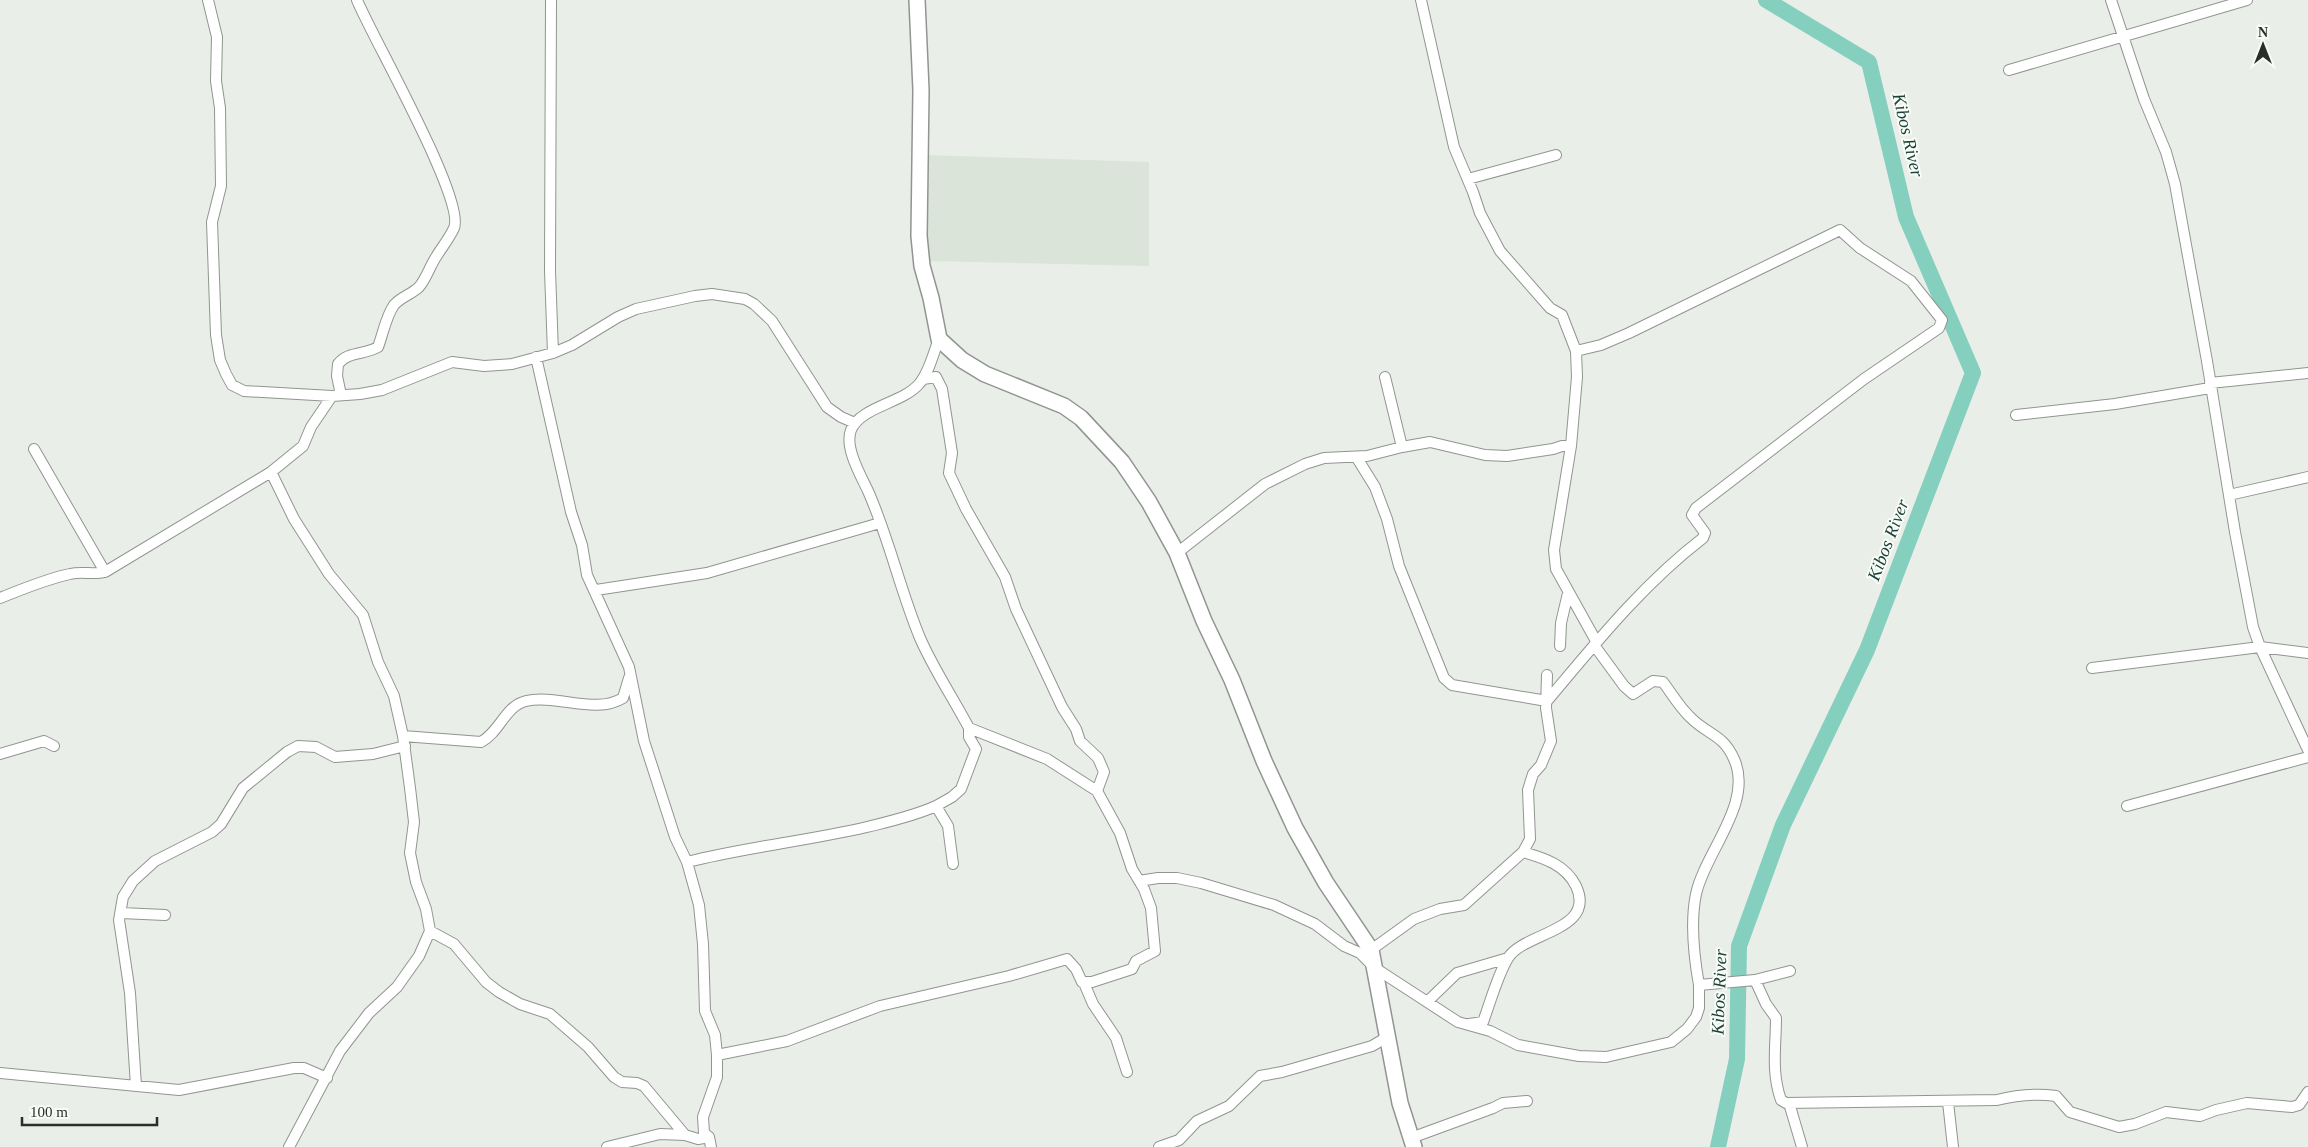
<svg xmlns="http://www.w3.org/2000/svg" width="2308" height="1147" viewBox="0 0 2308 1147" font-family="Georgia,serif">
	<rect width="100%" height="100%" fill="#e9eee9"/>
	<path fill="#dae4d8" d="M925,155l224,7v104l-221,-5z"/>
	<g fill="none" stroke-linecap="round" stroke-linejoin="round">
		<path stroke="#85cfbf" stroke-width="16" d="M1718,1147l19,-88 2,-113 44,-121 84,-175 106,-277 -67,-156 -37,-155 -103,-62"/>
		<defs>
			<path id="street" d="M208,0l9,37 -1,44 4,27 1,78 -9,36 4,113 4,25 6,14 6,11 12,6 88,5 28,-2 22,-4 70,-28 32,4 28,-2 41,-11 19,-8 46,-28 18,-8 59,-13 17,-2 33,5 9,5 18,17 55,86 14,10 14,6
				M551,0l-1,271 3,82
				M1421,0l33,147 19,45 7,21 20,38 50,57 12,7 14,36 1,26 -6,69 -17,104 2,19 40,72
				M2111,0l33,99 22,53 9,32 32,177 28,171 18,95 7,20 48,103
				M2009,70l238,-70
				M1468,179l88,-24
				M536,357l35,155 11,33 5,30 42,92 15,74 31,96 12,25 12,43 4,39 2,67 10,24 2,20v22l-14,40 1,16 5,4 2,10
				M1385,377l17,70
				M2210,383l98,-10
				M341,395l-4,-19 1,-12c10,-13 27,-9 40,-17 5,-13 8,-31 16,-42 7,-8 18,-11 25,-18 7,-8 11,-21 17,-30 6,-10 13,-18 18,-29 12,-28 -82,-191 -97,-228
				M2016,415l99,-11 95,-16
				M34,449l71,123 166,-100 32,-26 8,-19 21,-31
				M1357,458l18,29 12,32 12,47 45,112 8,7 95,16
				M271,472l23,47 35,55 34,41 15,47 16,34 9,40 7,52 4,34 -4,31 6,29 10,27 4,22 -11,25 -22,31 -28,26 -29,38 -51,96
				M2229,495l79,-18
				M1177,553l88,-69 40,-20 19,-6 43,-2 35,-9 28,-5 55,13 22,1 46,-7 9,-3h9
				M596,590l111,-17 173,-50
				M0,598c23,-9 46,-19 70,-24 12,-3 23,1 35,-2
				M1594,645l30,41 9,8 20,-13 10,1c9,12 17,26 28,36 17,17 32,16 43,41 20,44 -29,93 -38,135 -6,29 -2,63 3,91
				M1560,646l1,-23 7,-30
				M2092,668l168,-21 48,6
				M1547,701c48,-57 96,-117 156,-163l2,-5 -13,-18 4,-7 168,-129 75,-51 3,-8 -31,-39 -51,-33 -20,-18 -211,103 -28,12 -25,6
				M969,728l78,31 50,32
				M403,736l78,6c19,-10 24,-36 45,-41 30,-7 70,14 97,-3l6,-20
				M0,754l44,-13 10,5
				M936,806l16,-9 9,-8 15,-40 -7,-12v-9c-16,-30 -36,-60 -49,-90 -20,-48 -31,-100 -52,-147 -7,-15 -24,-44 -17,-61 9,-23 52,-27 68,-46 10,-11 14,-30 20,-45
				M2127,806l181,-49
				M687,862c59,-15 120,-21 180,-35 24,-6 47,-11 69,-21l12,20 5,38
				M1139,881l19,-3h19l24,5 73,22 41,19 29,22 16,7 15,15 83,54 32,9 28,14 61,11 27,1 65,-15 16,-13 9,-12 3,-9v-23l56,-5 35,-9
				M121,913l44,2
				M430,931l24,13 32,38 13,10 21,12 30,10 38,33 26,30 8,5 15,1 7,3 41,49 13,4 11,-2
				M1371,950l43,-31 26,-10 24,-4 59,-53 7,-13 -2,-49 5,-16 8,-9 10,-24 -5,-33 1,-33
				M1755,980l11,24 10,14c0,28 -5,54 5,82l5,3 211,-3c20,-5 38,-7 59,-4l14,16 49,15 16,-3 31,-12 34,4 16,-6 31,-7 45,4 7,-2 9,-13
				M1084,983l9,21 23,34 11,34
				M1428,1001l29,-28 51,-15
				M1469,1024l14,-2c7,-19 15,-48 25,-64 16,-26 89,-27 68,-72 -11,-22 -33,-28 -53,-34
				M717,1055l70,-14 93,-35 129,-30 58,-17 9,10 6,13h10l40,-13 4,-8 19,-10 -4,-43 -7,-19 -12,-20 -12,-36 -23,-42 7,-19 -6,-14 -18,-17 -4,-12 -14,-22 -46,-98 -11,-32 -39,-68 -17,-36 3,-20 -10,-64 -6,-12 -13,2
				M0,1073l179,17 115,-22h10l23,10
				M136,1086l-6,-93 -11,-73 4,-23 10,-16 22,-20 57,-29 9,-8 22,-36 44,-36 11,-6 18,1 19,10 38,-3 32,-8
				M1948,1102l5,45
				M1789,1103l13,44
				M1411,1138l82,-30 10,-5 24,-2
				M607,1147l53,-13 25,1
				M1159,1147l20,-7 18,-19 32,-15 31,-30 22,-4 90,-26 17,-10"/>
			<path id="secondary" d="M917,0l4,90 -2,146 3,30 9,32 8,41 23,21 23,14 79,32 17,12 41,44 27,40 28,51 27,68 28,59 32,81 31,67 31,55 45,67 29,153 14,44"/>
		</defs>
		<use href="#street" stroke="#919590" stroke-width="12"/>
		<use href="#secondary" stroke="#919590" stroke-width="18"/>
		<use href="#street" stroke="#fff" stroke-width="10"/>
		<use href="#secondary" stroke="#fff" stroke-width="15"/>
	</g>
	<g text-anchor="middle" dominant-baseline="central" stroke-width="4" stroke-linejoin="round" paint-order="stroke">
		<g font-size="18" font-style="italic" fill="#1d4039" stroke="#f7fcf6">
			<text transform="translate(1908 135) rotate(77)">Kibos River</text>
			<text transform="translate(1888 540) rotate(-69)">Kibos River</text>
			<text transform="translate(1719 992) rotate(-88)">Kibos River</text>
		</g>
	</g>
	<g transform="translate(2263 45)" stroke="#f7fcf6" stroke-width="4" paint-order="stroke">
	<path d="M0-4L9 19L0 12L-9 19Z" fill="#2b2d2b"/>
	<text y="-8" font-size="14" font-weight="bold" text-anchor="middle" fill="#2b2d2b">N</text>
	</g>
	<path d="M22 1117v8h135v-8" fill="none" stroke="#2b2d2b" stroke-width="2.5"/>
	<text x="30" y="1117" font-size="15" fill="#2b2d2b" stroke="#f7fcf6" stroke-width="4" paint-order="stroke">100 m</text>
</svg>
